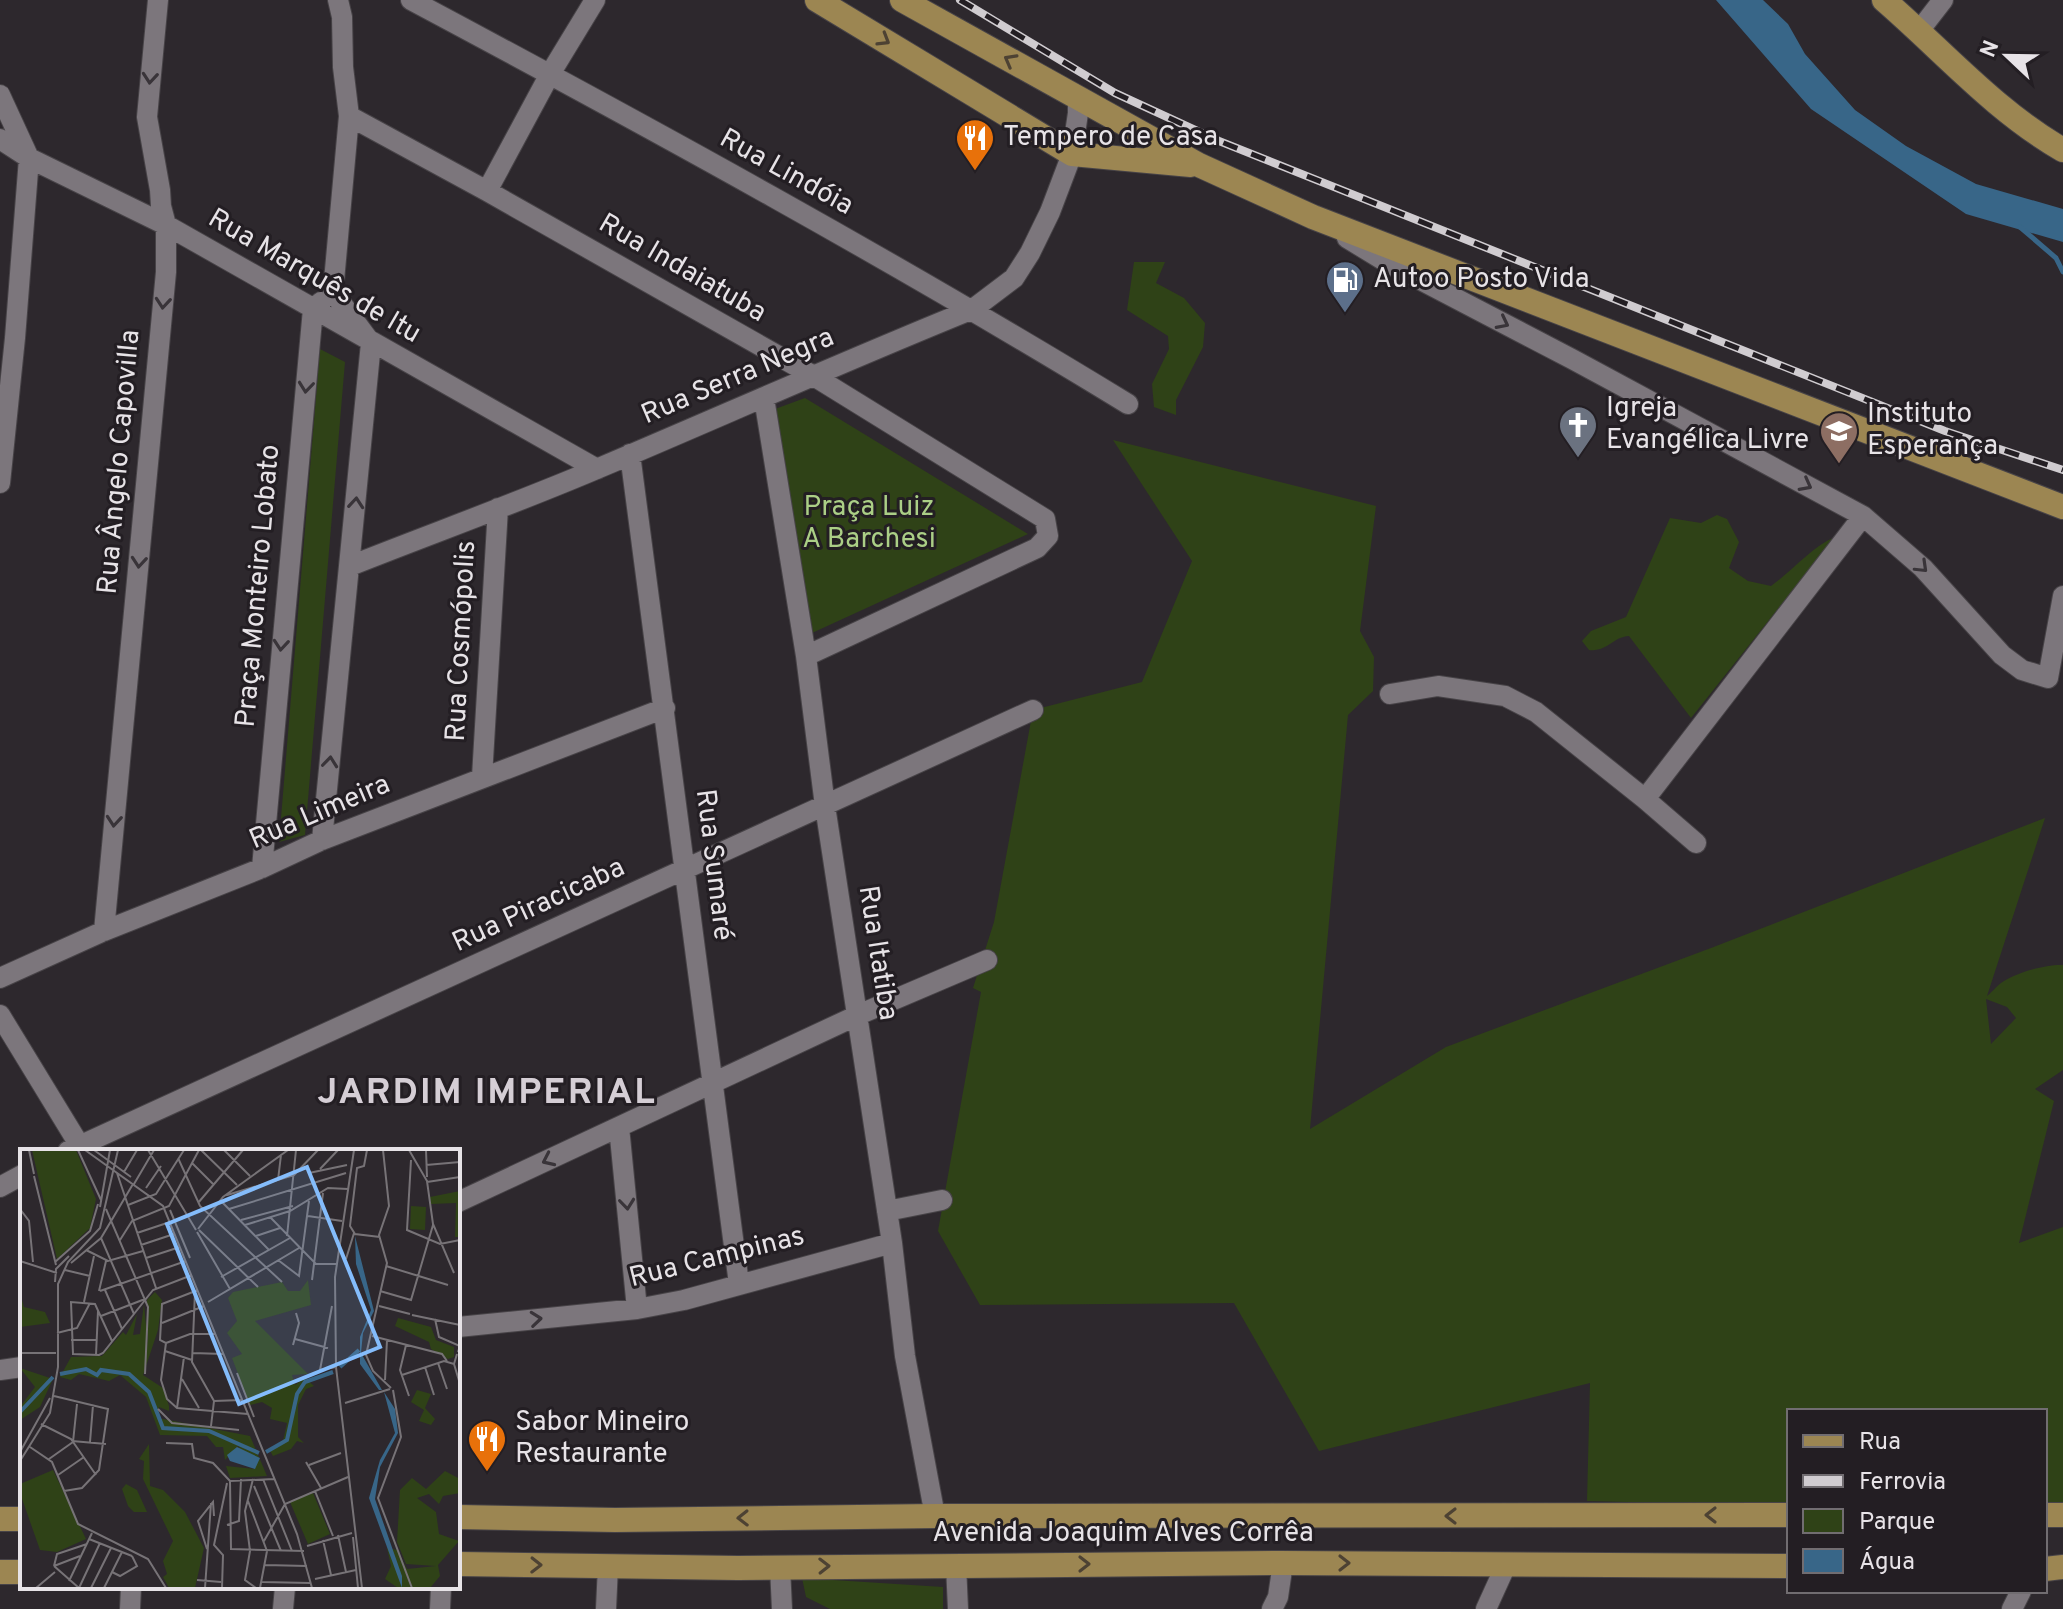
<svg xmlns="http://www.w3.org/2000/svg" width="2063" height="1609" viewBox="0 0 2063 1609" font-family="Overpass,sans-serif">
	<rect width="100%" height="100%" fill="#2d282d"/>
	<path fill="#2f4217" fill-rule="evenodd" d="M1134,262h31l-9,21 28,15 21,25 -2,24 -27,53v15l-22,-8 -2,-23 17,-35 -1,-13 -41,-26z
		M320,349l25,13 -40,473 -26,7z
		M805,398l223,136 -216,99 -37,-224z
		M1113,440l263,66 -16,125 14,26 -1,34 -25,24 -38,414 136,-82 265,-99 334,-130 -58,178c4,-3 9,-9 14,-13 14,-10 45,-19 62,-18v105l-28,19 19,12 -35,142 44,-16v287h-18v-103h-256v95l-202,-5 3,-118 -271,68 -85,-148 -254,2 -42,-74 43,-239 -8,-4 21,-66 39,-212 109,-28 50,-121zM1986,999l21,8 9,11 -25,26z
		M1717,515l10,4 12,23 -10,26 19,13 23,5c21,-15 42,-40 64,-49l-144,181 -62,-82c-17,1 -21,16 -40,14l-7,-9 9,-10 35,-14 44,-99 31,5z
		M802,1578l141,9v22h-113l-24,-12z"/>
	<path fill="#386688" d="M1716,0h47l25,24 17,30 50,56 51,36 70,38 87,25v33l-97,-28 -155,-105z"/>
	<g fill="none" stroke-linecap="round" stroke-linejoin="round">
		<path stroke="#386688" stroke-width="5" d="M2020,227l36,31 7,14"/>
		<defs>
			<path id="minor" d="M411,0c242,129 483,261 717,404
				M1919,31l24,-31
				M0,95l29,63 -14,180 -15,145
				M349,116l138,75 325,184 233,144 3,17 -11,12 -231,108
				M0,139l29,19 137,67 431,244
				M487,191l63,-117 45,-74
				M1347,238l41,25 184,96 291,157 60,52 79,87 20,15 26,8 15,-82
				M764,398l42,258 19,150 67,437 13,113 30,160
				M630,454l109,830
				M350,566c83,-33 167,-63 249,-98 125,-53 248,-108 374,-159l41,-31 16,-25 20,-41 22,-58 6,-41v-15
				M1390,694l48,-8 67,10 31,16 109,87 51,44
				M482,777l16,-269
				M1645,799l218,-283
				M322,840l49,-497 -38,-51 16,-176 -6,-49 -1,-50 -4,-17
				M262,868l51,-559 8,-7
				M104,931l62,-659v-47l-5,-19 -1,-16 -13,-73 11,-117
				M0,978l104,-47 158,-63 60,-28 343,-132
				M0,1015l83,136
				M619,1127l18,182
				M68,1151l965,-441
				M0,1187l22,-12
				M458,1202l400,-187 129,-55
				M887,1211l55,-11
				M458,1327l179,-18 47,-9 208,-57
				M0,1370l22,-3
				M956,1565l2,44
				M780,1567l2,42
				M130,1609l1,-22
				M283,1609l2,-22
				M440,1609l1,-22
				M606,1609l2,-43
				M1272,1609l6,-12 5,-34
				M1486,1609l20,-44
				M2012,1609l9,-18"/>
			<path id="major" d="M817,0l255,154 119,11
				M902,0l297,165 114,52 750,290
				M1884,0c59,51 111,111 179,150
				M2045,1515h18
				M458,1517l157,3 320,-4 854,-1
				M0,1519h22
				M458,1564l280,4 545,-5 506,3
				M2045,1569l18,-2
				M0,1572h22"/>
		</defs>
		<use href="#minor" stroke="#474347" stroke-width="22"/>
		<use href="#major" stroke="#474347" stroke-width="26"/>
		<use href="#minor" stroke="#7c767c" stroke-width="20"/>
		<use href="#major" stroke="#9c8652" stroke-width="24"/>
		<defs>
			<path id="rail" d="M960,0l155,93 104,48 726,290 118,39"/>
		</defs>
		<use href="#rail" stroke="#d0ccd0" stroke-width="8"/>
		<use href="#rail" stroke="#231e23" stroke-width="5" stroke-dasharray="15" stroke-linecap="butt"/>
	</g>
	<defs><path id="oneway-chevron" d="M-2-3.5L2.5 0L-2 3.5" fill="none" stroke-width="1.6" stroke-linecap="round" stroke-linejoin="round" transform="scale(2)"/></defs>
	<g stroke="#4d4233">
		<use href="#oneway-chevron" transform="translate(884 40) rotate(31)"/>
		<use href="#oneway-chevron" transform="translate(1010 60) rotate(-151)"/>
		<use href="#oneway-chevron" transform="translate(1711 1515) rotate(180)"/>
		<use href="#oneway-chevron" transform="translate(1451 1516) rotate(-180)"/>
		<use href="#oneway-chevron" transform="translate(743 1518) rotate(179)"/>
		<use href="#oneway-chevron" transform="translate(1344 1563)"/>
		<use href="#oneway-chevron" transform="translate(1084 1564)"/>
		<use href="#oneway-chevron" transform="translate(536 1565) rotate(1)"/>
		<use href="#oneway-chevron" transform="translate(824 1566) rotate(-1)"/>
	</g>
	<g stroke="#393439">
		<use href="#oneway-chevron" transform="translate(150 78) rotate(95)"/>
		<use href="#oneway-chevron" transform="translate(163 303) rotate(95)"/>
		<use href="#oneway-chevron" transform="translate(1503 323) rotate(27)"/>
		<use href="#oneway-chevron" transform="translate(306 387) rotate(96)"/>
		<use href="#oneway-chevron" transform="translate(1806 485) rotate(28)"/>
		<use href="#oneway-chevron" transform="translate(356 503) rotate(-85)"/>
		<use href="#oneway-chevron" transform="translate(139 562) rotate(95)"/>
		<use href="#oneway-chevron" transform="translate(1922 567) rotate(44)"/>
		<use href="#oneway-chevron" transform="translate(281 645) rotate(95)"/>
		<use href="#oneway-chevron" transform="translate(330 762) rotate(-84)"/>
		<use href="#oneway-chevron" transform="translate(114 821) rotate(95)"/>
		<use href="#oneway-chevron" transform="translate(548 1160) rotate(155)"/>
		<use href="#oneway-chevron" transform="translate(627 1204) rotate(84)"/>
		<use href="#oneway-chevron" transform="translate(536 1319) rotate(-6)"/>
	</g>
	<defs>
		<symbol id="restaurant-pin" viewBox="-11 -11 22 30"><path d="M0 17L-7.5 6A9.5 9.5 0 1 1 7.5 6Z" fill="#e8710a" stroke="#231e23"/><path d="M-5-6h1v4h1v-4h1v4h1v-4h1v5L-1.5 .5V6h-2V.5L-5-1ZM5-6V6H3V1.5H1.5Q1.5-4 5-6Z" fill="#fff"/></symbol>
		<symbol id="fuel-pin" viewBox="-11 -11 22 30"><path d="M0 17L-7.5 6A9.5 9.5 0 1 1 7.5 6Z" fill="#5c6f8a" stroke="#231e23"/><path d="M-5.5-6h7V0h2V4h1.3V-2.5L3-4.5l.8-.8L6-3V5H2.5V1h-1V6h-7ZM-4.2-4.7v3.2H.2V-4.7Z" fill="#fff"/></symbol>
		<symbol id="church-pin" viewBox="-11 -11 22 30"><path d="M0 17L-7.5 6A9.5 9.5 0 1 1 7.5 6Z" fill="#6b7280" stroke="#231e23"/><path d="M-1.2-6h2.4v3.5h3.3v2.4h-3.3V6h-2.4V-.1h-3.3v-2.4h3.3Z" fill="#fff"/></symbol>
		<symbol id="school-pin" viewBox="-11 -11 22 30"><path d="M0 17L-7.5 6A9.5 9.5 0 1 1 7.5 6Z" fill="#8d6e63" stroke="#231e23"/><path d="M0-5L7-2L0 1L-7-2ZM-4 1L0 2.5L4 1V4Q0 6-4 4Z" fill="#fff"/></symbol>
	</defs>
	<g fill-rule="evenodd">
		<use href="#restaurant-pin" x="953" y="116" width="44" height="60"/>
		<use href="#fuel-pin" x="1323" y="258" width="44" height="60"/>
		<use href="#church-pin" x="1556" y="403" width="44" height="60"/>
		<use href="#school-pin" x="1817" y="409" width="44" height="60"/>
		<use href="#restaurant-pin" x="465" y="1417" width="44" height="60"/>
	</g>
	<g text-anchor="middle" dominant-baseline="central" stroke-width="6" stroke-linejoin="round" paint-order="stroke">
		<g font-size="28" fill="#e7e3e7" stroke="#231e23" text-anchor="start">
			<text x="1003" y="138">Tempero de Casa</text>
			<text x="1373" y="280">Autoo Posto Vida</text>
			<text x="1606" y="409">Igreja<tspan x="1606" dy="32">Evangélica Livre</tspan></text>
			<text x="1867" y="415">Instituto<tspan x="1867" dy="32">Esperança</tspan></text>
			<text x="515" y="1423">Sabor Mineiro<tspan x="515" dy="32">Restaurante</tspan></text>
		</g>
		<g font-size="28" fill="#e7e3e7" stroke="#231e23">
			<text transform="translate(786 173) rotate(29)">Rua Lindóia</text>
			<text transform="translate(682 269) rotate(30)">Rua Indaiatuba</text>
			<text transform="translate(314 277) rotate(30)">Rua Marquês de Itu</text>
			<text transform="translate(738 377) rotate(-23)">Rua Serra Negra</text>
			<text transform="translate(120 462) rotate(-85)">Rua Ângelo Capovilla</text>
			<text transform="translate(259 586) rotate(-85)">Praça Monteiro Lobato</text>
			<text transform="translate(462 641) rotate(-87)">Rua Cosmópolis</text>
			<text transform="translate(320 813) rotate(-23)">Rua Limeira</text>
			<text transform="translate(713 865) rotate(83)">Rua Sumaré</text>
			<text transform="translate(539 906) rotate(-25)">Rua Piracicaba</text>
			<text transform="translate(877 953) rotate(81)">Rua Itatiba</text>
			<text transform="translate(717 1258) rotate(-14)">Rua Campinas</text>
			<text x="1123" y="1534">Avenida Joaquim Alves Corrêa</text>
		</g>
		<g font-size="28" fill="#abcf86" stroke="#231e23">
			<text x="869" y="508">Praça Luiz<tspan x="869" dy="32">A Barchesi</tspan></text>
		</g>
		<g font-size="36" font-weight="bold" letter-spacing="2" fill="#d5ced5" stroke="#231e23">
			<text x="487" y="1094">JARDIM IMPERIAL</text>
		</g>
	</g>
	<g transform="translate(20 1149)">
		<rect width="440" height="440" fill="#2d282d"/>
		<path d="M12,1h44l20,49 -6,29 -33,31zM440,42v46h-5l1,-34 -25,1 -1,-7zM391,57l15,1 -1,23 -15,-1zM288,131l3,25 -56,16 53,53 -16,1 3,10 10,-7 9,8 -8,3 -8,16v32l6,6 -7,-2 -6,8 -18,7 -4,-7 14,-8 4,-18 -17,-4 2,-11 -10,-6 -12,3 -18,-47 10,-4 -15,-21 10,-12 -9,-23 5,-6 49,-10 6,9h12zM135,143l7,8 -4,30 -15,45 20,13 6,18v5l-10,-4 -1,11 92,18 17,40 -37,2 -4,-12 29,3 -17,-23 -13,14 -2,-13h-7l-9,-11 -47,-1 -14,-38 -26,-22 -11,6 -30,-7 -8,6 -11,-3 11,-20 31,-1 21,-24 3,3 11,-21 -4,21 7,-1 4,-30 4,44 -1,-48zM0,144l4,14 21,5 5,11 -30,4zM378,169l33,9 5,13 18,7v10l-6,2 -17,-10 -2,-7 -34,-16zM0,219l33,11 -13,28 -20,13v-13l15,-20zM397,241l14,4 -6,14 10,11 -4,6 -12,-4 5,-11 -13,-8zM129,295l1,42 13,4 22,22 19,36 -9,40h-26l-6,-11 4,-3 -4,-13 10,-20 -30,-62 1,-18 -5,-2zM33,321l33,69 -29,13 -17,-2 -20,-57v-9zM425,322l15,8v14l-17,3 -4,8 -10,-10 -12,4 19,14 3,22 20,7 -21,24 2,11 -10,12h-32l-13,-9 6,-13 -4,-18 10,2 10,19 29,-3 -30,-2 -9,-22 3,-52 12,-12 14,11zM106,335l11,6 10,22h-13l-6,-6 -6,-17zM293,344l17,41 -22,10 -18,-42z" fill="#2f4217"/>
		<path d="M335,87l19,75 -11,22 -2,20 21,37h-3l-19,-26v-27l11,-27 -15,-46zM364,243l11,17 3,24 -18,34 -5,32 27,77v12l-33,-90 11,-38 15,-27zM217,298l23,11 -5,11 -25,-8 -3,-6z" fill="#386688"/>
		<path fill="none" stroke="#386688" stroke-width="4" d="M320,218l19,-17M40,225l26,-5 11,6 4,-5 28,4 20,18 14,36 46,3 50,22M0,263l33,-35M246,303l21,-12 10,-46 8,-12 28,-10"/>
		<path fill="none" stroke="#777377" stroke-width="2" d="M9,1l5,24M58,1l23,50M65,1l78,56 134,328 15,54M74,1l37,27M128,1l48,80M181,1l36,35M204,1l26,26M334,1l-19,127 1,90 26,221M347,1l-3,16 -7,2 -7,58 5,8 25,3M363,1l6,56 -10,29 8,28 -21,92 7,16 18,17M389,1l18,31 6,43 21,49M406,1l1,27M158,9l22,48 82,76M391,11l-4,70 33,14 20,-4M172,14l22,22M406,16l34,-3M300,20l18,-19M104,23l13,-22M97,24l39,115M289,24l38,-8M14,27l22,89M258,31l3,-25M407,33l33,-5M114,35l20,-34M126,39l15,-22M207,46l67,-20 24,-25M200,51l49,50M178,54l45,-53M108,56l28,-11 28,-44M80,58l10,-57M0,60l9,12 4,41M86,60l42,98 -3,67M209,60l117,-36M150,61l20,48M288,67l34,5M250,68l46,47h20M221,71l52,-14M225,76l45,-14 38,-23 20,1M178,80l25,-32 65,-47M179,81l59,57M177,83l33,57M117,84l33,-11M236,87l24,-8M267,87l9,-86M81,89l33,76M100,91l12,-19 37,-15 30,-56M121,96l33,-11M66,101l22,11 35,-10M126,109l34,-11M326,110l8,-26M258,111l21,16 10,-75M0,112l37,12M35,113l35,-31 8,-27M51,114l30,-25 32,-54M366,117l62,19M45,121l25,6M201,128l69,-39M292,131l11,-87M35,133l1,-13 13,-13M85,141l17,39M178,141l-36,14 -2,36 6,3 -5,37 6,19 10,9 71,6M79,142l7,-30M80,142l86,-30M360,142l31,9 22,-75M175,143l-3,70 22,39 -3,25M64,153l10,-46M188,153l91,-54M312,157l-12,64 16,-3M359,157l31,8M392,166l48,10M81,167l44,-17M415,170l4,18 21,9 -2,6M142,174l42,-17M37,184l20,-5 13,-25M352,187l70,18 5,7M275,190l33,9M51,191h26M92,192l-17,-37 -24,-2 2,52 26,1 4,-2 50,-63 39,-15M146,194l24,-9h25M273,196l6,-22 -3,-10M386,196l-6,25 9,26M145,202l27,9M0,204h36M173,204l30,1M437,205l-3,10 6,20M76,206l2,-44M418,214l9,26M405,218l9,28M217,224l17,44M382,226l42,-14 10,3M162,230l17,29M365,231l2,-40M373,241l8,47 -23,61 34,90M34,247l54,13 -9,61 -17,18 -18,3M194,252l28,-1M325,254l45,-14M157,259l7,-51M138,260l14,14 67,7M21,275l30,15 25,36M52,292l34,3M70,293l3,-37M146,294l26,1 2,14 19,5 17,18M10,298l22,15 26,62 70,35 18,29M0,303l30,-54M29,310l24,-17 4,-38M0,312l30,-48 8,-46v-83l10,-22 32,-34 18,-78M286,313l15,26M289,316l32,-12M38,326l26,-18M233,330l-8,32 5,40 -5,29 11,8M243,330l29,72M210,332l1,68 73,2M210,332l44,-2M234,337l27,65M295,342l18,45M228,352l19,50 -7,37M207,376l12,-4 2,-42M318,386l8,37M333,388l5,51M69,390l43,17M303,391l8,35M244,392l21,-37 63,-27M287,397l45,-13M187,400l-9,-28 15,-19 1,14M245,416l42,1M34,417l3,-12 30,-10M34,417l25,22M34,417l26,-10M92,423l8,4 17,-10 -5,-10M295,430l41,-9M177,431l24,2M49,432l23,-48M242,433l48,1M16,439l19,-16M59,439l21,-45M71,439l20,-40M84,439l18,-36M185,439l6,-85M202,439l1,-33 -9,-10 13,-62"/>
		<path fill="#84bcfb" fill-opacity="0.15" stroke="#84bcfb" stroke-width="4" d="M287,18l73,180 -141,57 -72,-180z"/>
		<rect width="440" height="440" fill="none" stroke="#e7e3e7" stroke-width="4"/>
	</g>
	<rect x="1787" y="1409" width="260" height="184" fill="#231e23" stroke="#716d71" stroke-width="2"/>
	<rect x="1803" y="1435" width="40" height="12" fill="#9c8652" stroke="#716d71" stroke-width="2"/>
	<text x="1859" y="1449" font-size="24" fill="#e7e3e7">Rua</text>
	<rect x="1803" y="1475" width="40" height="12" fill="#d0ccd0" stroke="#716d71" stroke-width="2"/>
	<text x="1859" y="1489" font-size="24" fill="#e7e3e7">Ferrovia</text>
	<rect x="1803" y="1509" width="40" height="24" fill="#2f4217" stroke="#716d71" stroke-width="2"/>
	<text x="1859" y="1529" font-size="24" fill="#e7e3e7">Parque</text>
	<rect x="1803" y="1549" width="40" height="24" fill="#386688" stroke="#716d71" stroke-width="2"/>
	<text x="1859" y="1569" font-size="24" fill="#e7e3e7">Água</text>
	<g transform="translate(2007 56) rotate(292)" stroke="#231e23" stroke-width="6" paint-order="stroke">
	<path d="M0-6L14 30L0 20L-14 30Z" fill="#e7e3e7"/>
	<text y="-12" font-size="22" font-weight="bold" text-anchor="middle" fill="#e7e3e7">N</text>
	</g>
</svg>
